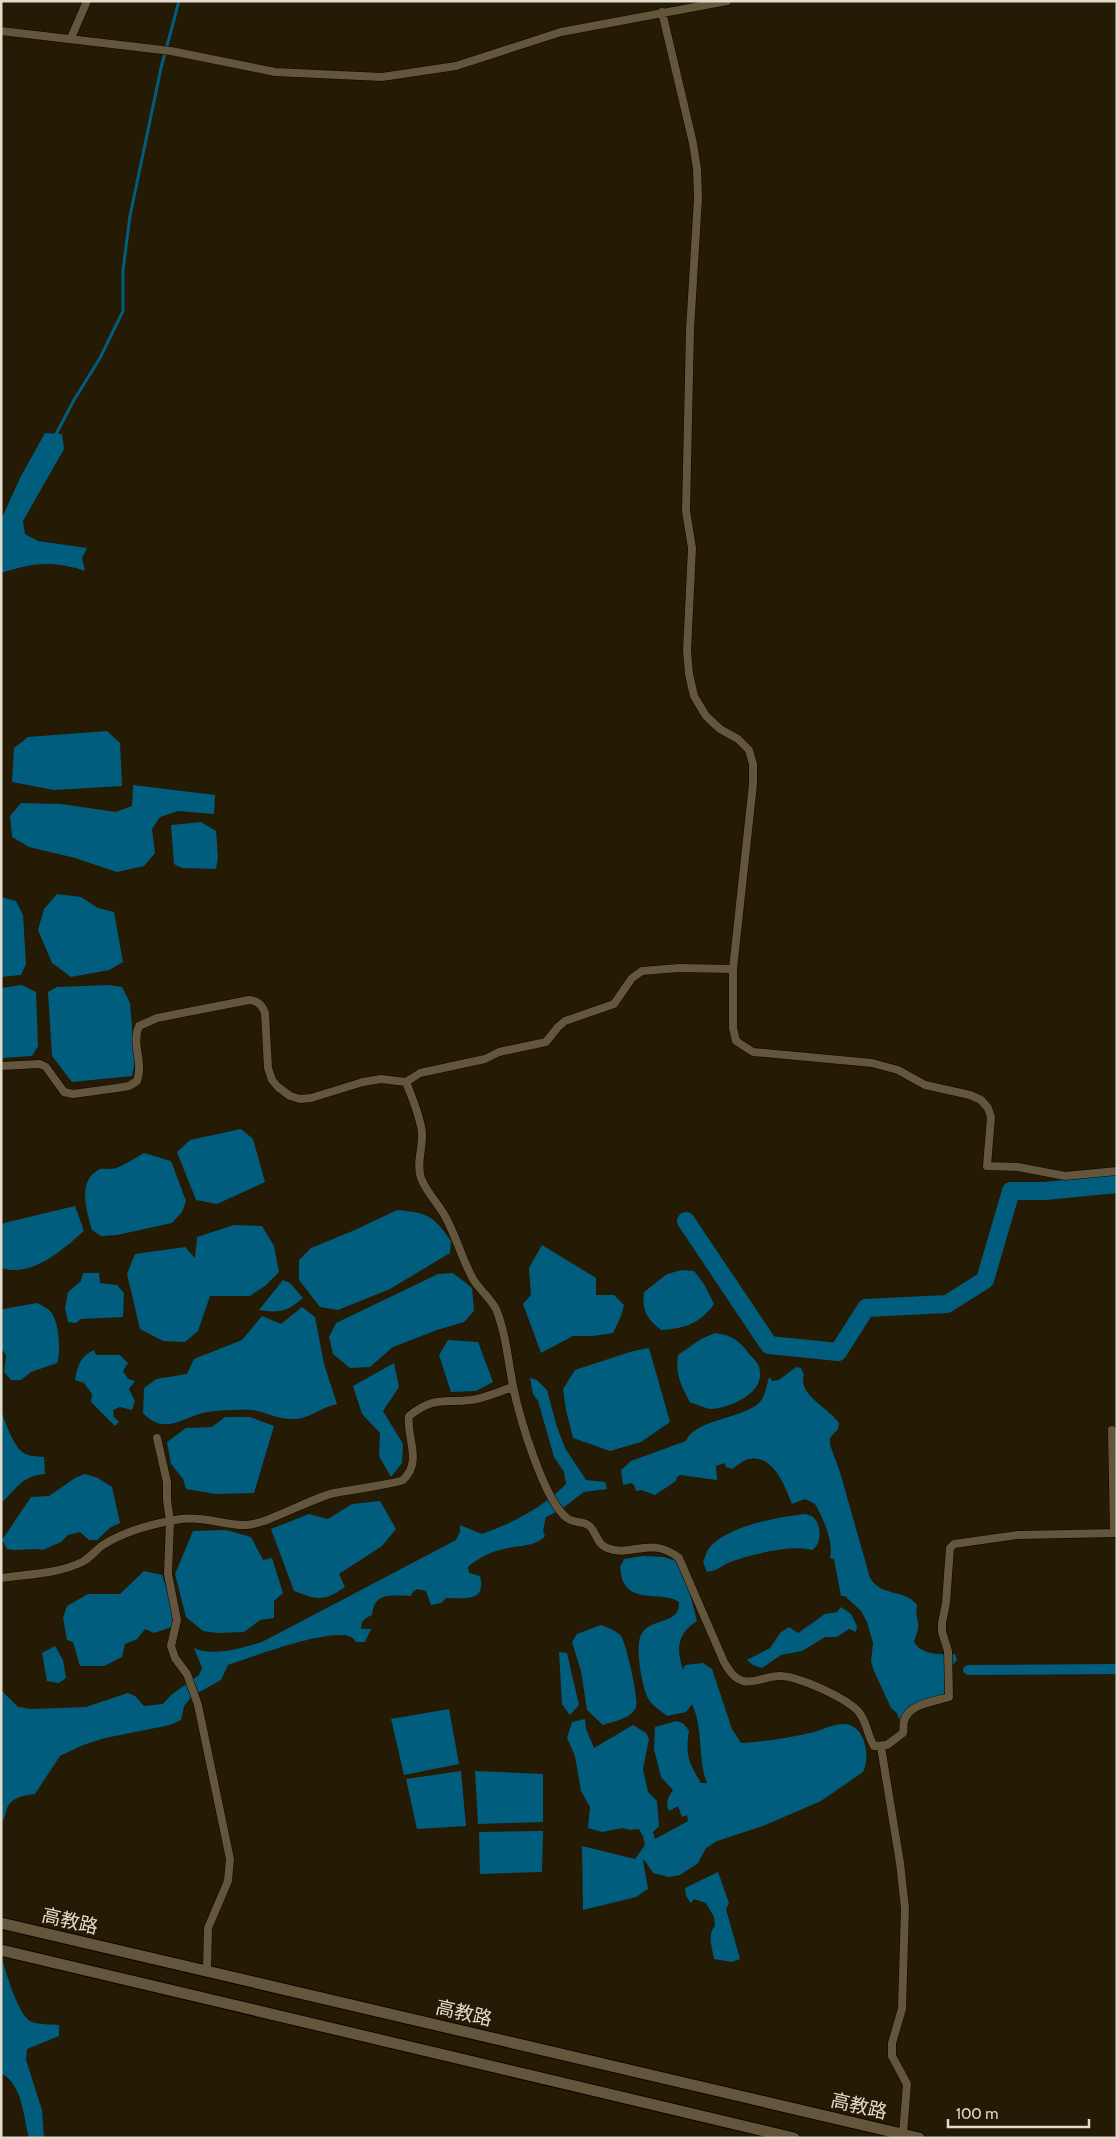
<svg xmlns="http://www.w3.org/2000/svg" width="1118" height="2139" viewBox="0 0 1118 2139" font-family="Cabin,'Noto Sans SC',sans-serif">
	<rect width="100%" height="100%" fill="#251a03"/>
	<path fill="#005d7d" d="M45,433l17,1 2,15 -41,72 2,13 13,7 49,7 -5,10 3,13c-32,-11 -53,-8 -84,2v-53l20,-44z
		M107,731l13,12 2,43 -68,4 -42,-8 2,-34 14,-11z
		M133,785l82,10 -1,19 -36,-3 -18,6 -8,12 3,24 -11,13 -27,6 -42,-14 -46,-11 -17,-10 -2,-21 11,-13 40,1 55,8 16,-6z
		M201,822l15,9 2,27 -2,11 -34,-1 -8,-4 -3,-39z
		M57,894l24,3 17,11 16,4 9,50 -14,8 -38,7 -19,-14 -14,-33 6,-21z
		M1,897l15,4 7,14 3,49 -5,11 -20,2z
		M22,985l14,7 2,54 -6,10 -31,2v-70z
		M108,985l14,2 8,16 5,59 -3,14 -60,6 -20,-26 -4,-64 9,-5z
		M241,1129l12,10 12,43 -48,22 -21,-4 -19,-48 13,-12z
		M144,1153l27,8 15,40 -4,11 -10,11 -55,12 -16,1 -9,-6c-5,-18 -16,-50 8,-61 5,-1 11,1 16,-1 9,-3 19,-10 28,-15z
		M75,1206l9,25c-22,19 -52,47 -83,37v-42l3,-3z
		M397,1210c31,3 36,5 54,31l-1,12 -60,36 -52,21 -18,-3 -21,-27v-20l12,-12 44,-18z
		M234,1225l28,1 12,20 5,26 -14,14 -15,10h-40l-12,35 -13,11 -22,-1 -23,-12 -13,-55 8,-20 50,-7 10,11 2,-21z
		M542,1245l54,33v17h18l10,10 -3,11 -8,17 -20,3h-20l-32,17 -18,-49 8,-9 -2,-27z
		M682,1270l12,1 10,13 10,20c-13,19 -30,25 -53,26 -15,-12 -19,-19 -17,-38l23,-18z
		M83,1273h16l1,10 17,2 7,8 -1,24 -42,2 -5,4 -8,-1 -3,-14 3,-16 13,-11z
		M453,1273l19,15 2,23 -10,11 -27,8 -44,17 -23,20 -20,1 -17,-14 -4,-17 7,-14 102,-49z
		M283,1280l7,3 13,15c-16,14 -24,15 -44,12z
		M37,1303c6,3 13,6 16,12 6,11 8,38 4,48l-26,9 -10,8h-10l-7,-8 2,-17 -5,-7v-36l2,-3z
		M302,1307l13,10 9,47 13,40c-16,3 -28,16 -46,15 -13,0 -26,-7 -38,-9 -12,-1 -39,0 -50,3 -23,6 -39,22 -60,0l1,-25 12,-9 31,-5 7,-15 48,-19 20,-24 19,8z
		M715,1333c17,2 25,8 35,22 3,3 8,8 9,12 8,25 -27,40 -47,42 -6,0 -16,-5 -22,-7 -9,-17 -15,-28 -12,-47l23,-16z
		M448,1340l30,2 15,40 -17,9 -25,1 -12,-37z
		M649,1348l21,74 -29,20 -31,9 -37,-13 -7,-28 -3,-21 12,-19 58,-19z
		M94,1350l2,5h24l8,8 -5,8 5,8 7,2 -6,8 6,12 -3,9 -12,-3 -7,3 1,7 5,5 -4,4 -24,-24 1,-8 -8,-11 -9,-3c3,-15 5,-23 19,-30z
		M394,1363l5,24 -16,24 20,33 -1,19 -11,14 -12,-21 1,-23 -18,-19 -9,-28z
		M796,1367l5,1 3,7c-7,19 25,33 35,48l-1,6 -8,9v7l10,27 30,106c13,20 34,10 47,27 -3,16 6,15 -3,36 5,14 28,14 41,13l2,6c-5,6 -13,13 -13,21 1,6 2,8 0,13l-32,14 -1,10 -12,1 -2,-6 -6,-5 -17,-37 -3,-9 2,-19 -6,-21 -6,-11 -16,-15h-4l-7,-37 -4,-1c4,-16 -7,-40 -15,-54l-10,-5 -13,5c-7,-18 -19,-50 -43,-45 -6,1 -12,7 -17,10l-6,-2 -2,-4 -8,3 1,14 -37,-5 -3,2 -1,4 -21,14 -14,-5 -5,1 -2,-6 -3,-2 -8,2 -2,-15 10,-9 55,-20c9,-22 56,-22 73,-38 6,-6 8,-18 10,-26l3,4 7,-1z
		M530,1378l7,2 10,10 10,37 8,21 21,32 19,2 2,7 -23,3 -24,18 -14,7 -3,14 2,5c-10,12 -31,9 -45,14 -12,3 -23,9 -32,17l1,6 11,3c7,27 -17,22 -34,22l-5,5 -10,2 -5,-14 -9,-2 -5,4 -1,3c-20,0 -36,-5 -39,19 -7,3 -11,6 -11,14h10l-6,13h-9c-3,-5 -8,-7 -13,-7 -31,-1 -85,20 -115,30l-7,15 -29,16 -8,10 -3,14 -11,5 -65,13 -22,7 -23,11 -25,38c-10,1 -23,3 -28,14 -2,6 -2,11 -6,15v-133l17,17 13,2 55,-2 42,-14 7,3 9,10 19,-2 8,-9 28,-20 3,-7 -8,-20c19,9 49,0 68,-6l194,-102 4,-8v-7l22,9c31,-11 60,-26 84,-50l-2,-12 -10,-15 -16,-56 -5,-7z
		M1,1408c2,10 12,36 20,43 6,6 16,5 23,6l1,17c-24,2 -28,15 -44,29z
		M225,1417h25l24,9 -20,67 -38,1 -30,-5 -3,-10 -12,-15 -4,-22 19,-14 26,-1z
		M85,1474l13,4 14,9 8,36 -9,4 -14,13h-8l-9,-8 -12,3 -7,7 -18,8c-13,-3 -23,2 -36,-1l-5,-9 29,-43 18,-1 26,-18z
		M380,1501l16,28 -14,17 -43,28 6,13c-22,15 -27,13 -51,4l-23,-62 38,-15 19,5 24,-15z
		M805,1514c1,0 7,2 8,3 9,8 9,27 -1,33 -19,-6 -65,5 -84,13 -9,4 -8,7 -21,9l-4,-10c2,-4 3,-10 6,-14 18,-22 69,-31 96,-34z
		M226,1530l25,7 12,23 9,-2 11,35 -9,8v17l-14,2 -16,12 -27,1 -14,-2 -17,-14 -11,-43 18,-43z
		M643,1556l21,1 18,6 15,58c-20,13 -21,27 -14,49l2,-5 18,-2 9,6 20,60 9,14c23,-1 46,-5 69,-10 10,-2 23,-9 33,-9 22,-1 28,33 20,48l-42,29 -58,25 -46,15 -11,7 -8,15 -18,12 -11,2 -16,-4 -8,-12 -2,-1 5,29 -12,8 -53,13 -1,-64 53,13 10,-14 -2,-9 -4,-7 -9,1 -7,-2 -21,4 -14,-4 2,-21 -9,-16 -6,-35 -8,-18 5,-16 13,-3 1,10 8,19 39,-23 13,8 3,6 -6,30 5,23 9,9 2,25 -6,6 2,7 33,-18 -1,-6 -5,2 -4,-11 -9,5c-4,-8 -1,-14 4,-21l-12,-13 -7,-28 1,-22 22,-6 7,3 5,7c-4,24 0,32 12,52h6c-10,-26 -3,-53 -15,-79l-6,8 -19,4c-6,-5 -14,-10 -18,-16 -7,-11 -15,-56 -7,-67 11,-16 38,-8 37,-31 -15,-11 -45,1 -55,-19 -3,-5 -3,-11 -4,-16l4,-8z
		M144,1571l18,4 10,29v23l-18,6 -9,-4 -8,10 -12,5 -3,13 -18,9h-24l-7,-24 -6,-2 -4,-22 4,-12 21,-12h32z
		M841,1607l10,7 6,12 -1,6 -7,-3 -12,8h-12l-23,14 -21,4 -19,13 -9,-3 -6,-5 23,-12 11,-16 8,-5 9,6 27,-19 12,-2z
		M601,1625c7,3 15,5 20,11 5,7 18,63 15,71 -5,12 -22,14 -33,18l-16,-15 -6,-39 -9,-29 5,-8z
		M55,1646l8,14 3,18 -7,5 -12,-2 -5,-28z
		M559,1652l8,1 12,52 -9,10 -8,-11z
		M449,1709l10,55 -55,11 -13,-56z
		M461,1771l5,55 -49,3 -11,-50z
		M475,1771l68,3v48l-65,2z
		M543,1831l-1,41 -62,2 -1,-42z
		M718,1872l11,31 -3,6 14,50 -8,3 -18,-3c-2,-12 -7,-24 1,-33l-1,-9 -8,-14 -12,-4 -3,4 -5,-7 -1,-8z
		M1,1955c4,14 17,62 31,67 8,3 19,2 27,3v11l-32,13 -1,11 16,50 2,28h-15c-6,-22 -6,-53 -28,-65z"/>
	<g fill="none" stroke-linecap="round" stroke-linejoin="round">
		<path stroke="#005d7d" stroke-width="3" d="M54,438l20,-38 26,-42 23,-47v-41l7,-54 31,-148 18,-67"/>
		<path stroke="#005d7d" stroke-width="10" d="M968,1670l149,-1"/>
		<path stroke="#005d7d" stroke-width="18" d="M686,1221l83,124 69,7 28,-44 81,-4 38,-24 26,-89h34l72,-7"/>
		<defs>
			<path id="street" d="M662,12l31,131 4,26 1,29 -8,132 -4,181 6,37 -5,103 2,23 5,22 12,20 14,13 18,10 11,11 4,14v20l-20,185v59l3,13 17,11 119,11 26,7 27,15 45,10 11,5 7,8 3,9 -4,49 31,1 47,9 52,-5
				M1,31l170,20 104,21 107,5 74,-11 105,-34 166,-31
				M71,38l16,-37
				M1,1066l39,-2 6,3 18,25 9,2 44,-6 12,-2 8,-5c7,-18 -6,-37 2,-55l18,-8 92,-18c9,1 13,5 16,13l3,55 4,12 6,7 12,9 10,3 11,-1 52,-16 18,-3 25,3 14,-9 65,-14 14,-7 47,-10 12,-15 7,-6 49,-17 18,-26 10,-7 37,-3 54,1
				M406,1082c6,16 14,33 16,51 1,15 -6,30 -1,45 5,14 17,25 24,38 11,20 17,43 28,63 6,10 18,20 23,30 10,25 12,51 17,77 6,30 31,115 54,132 6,5 15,3 21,7 9,6 8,19 19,23 24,10 43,-13 72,10l45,104c5,8 9,16 19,19 12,3 25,-6 38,-5 19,1 63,21 77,35 9,10 9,24 16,35l13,-1 16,-12c1,-4 0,-8 1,-12 4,-17 32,-20 45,-24l-1,-46 -6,-19v-9l4,-20 4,-55 4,-4 64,-9 99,-2
				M1112,1430l2,103
				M157,1438l10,44v18l3,21 -2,53 9,46 -6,26 4,12 12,16 11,31 32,154 -2,22 -20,47 -1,43
				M1,1578c27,-4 57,-4 81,-16 8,-4 14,-12 21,-17 22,-14 53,-22 78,-26 23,-3 42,6 64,6 21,0 64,-26 89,-32 11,-2 65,-10 69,-13 20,-18 3,-43 6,-64 25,-20 34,-13 62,-16 14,-2 29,-9 42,-13
				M881,1747l19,116 5,45 -3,101 -10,34v13l15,28 -4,50"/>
			<path id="secondary" d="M1,1923l918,215
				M1,1950l793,188"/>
		</defs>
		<use href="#street" stroke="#0e0500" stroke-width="9"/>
		<use href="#secondary" stroke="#0e0500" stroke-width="13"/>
		<use href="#street" stroke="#63563d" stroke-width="8"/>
		<use href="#secondary" stroke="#63563d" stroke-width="11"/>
	</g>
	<g text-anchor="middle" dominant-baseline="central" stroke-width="4" stroke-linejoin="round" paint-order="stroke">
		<g font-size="19" fill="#e3dbcd" stroke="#251a03">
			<text transform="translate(70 1921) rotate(13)">高教路</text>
			<text transform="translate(464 2013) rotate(13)">高教路</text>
			<text transform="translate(859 2106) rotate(13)">高教路</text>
		</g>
	</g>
	<rect width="1118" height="2139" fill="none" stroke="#e3dbcd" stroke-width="5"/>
	<path d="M948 2119v8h141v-8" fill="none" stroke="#e3dbcd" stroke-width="2.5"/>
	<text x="956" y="2119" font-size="15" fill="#e3dbcd" stroke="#251a03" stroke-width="4" paint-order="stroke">100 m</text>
</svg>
